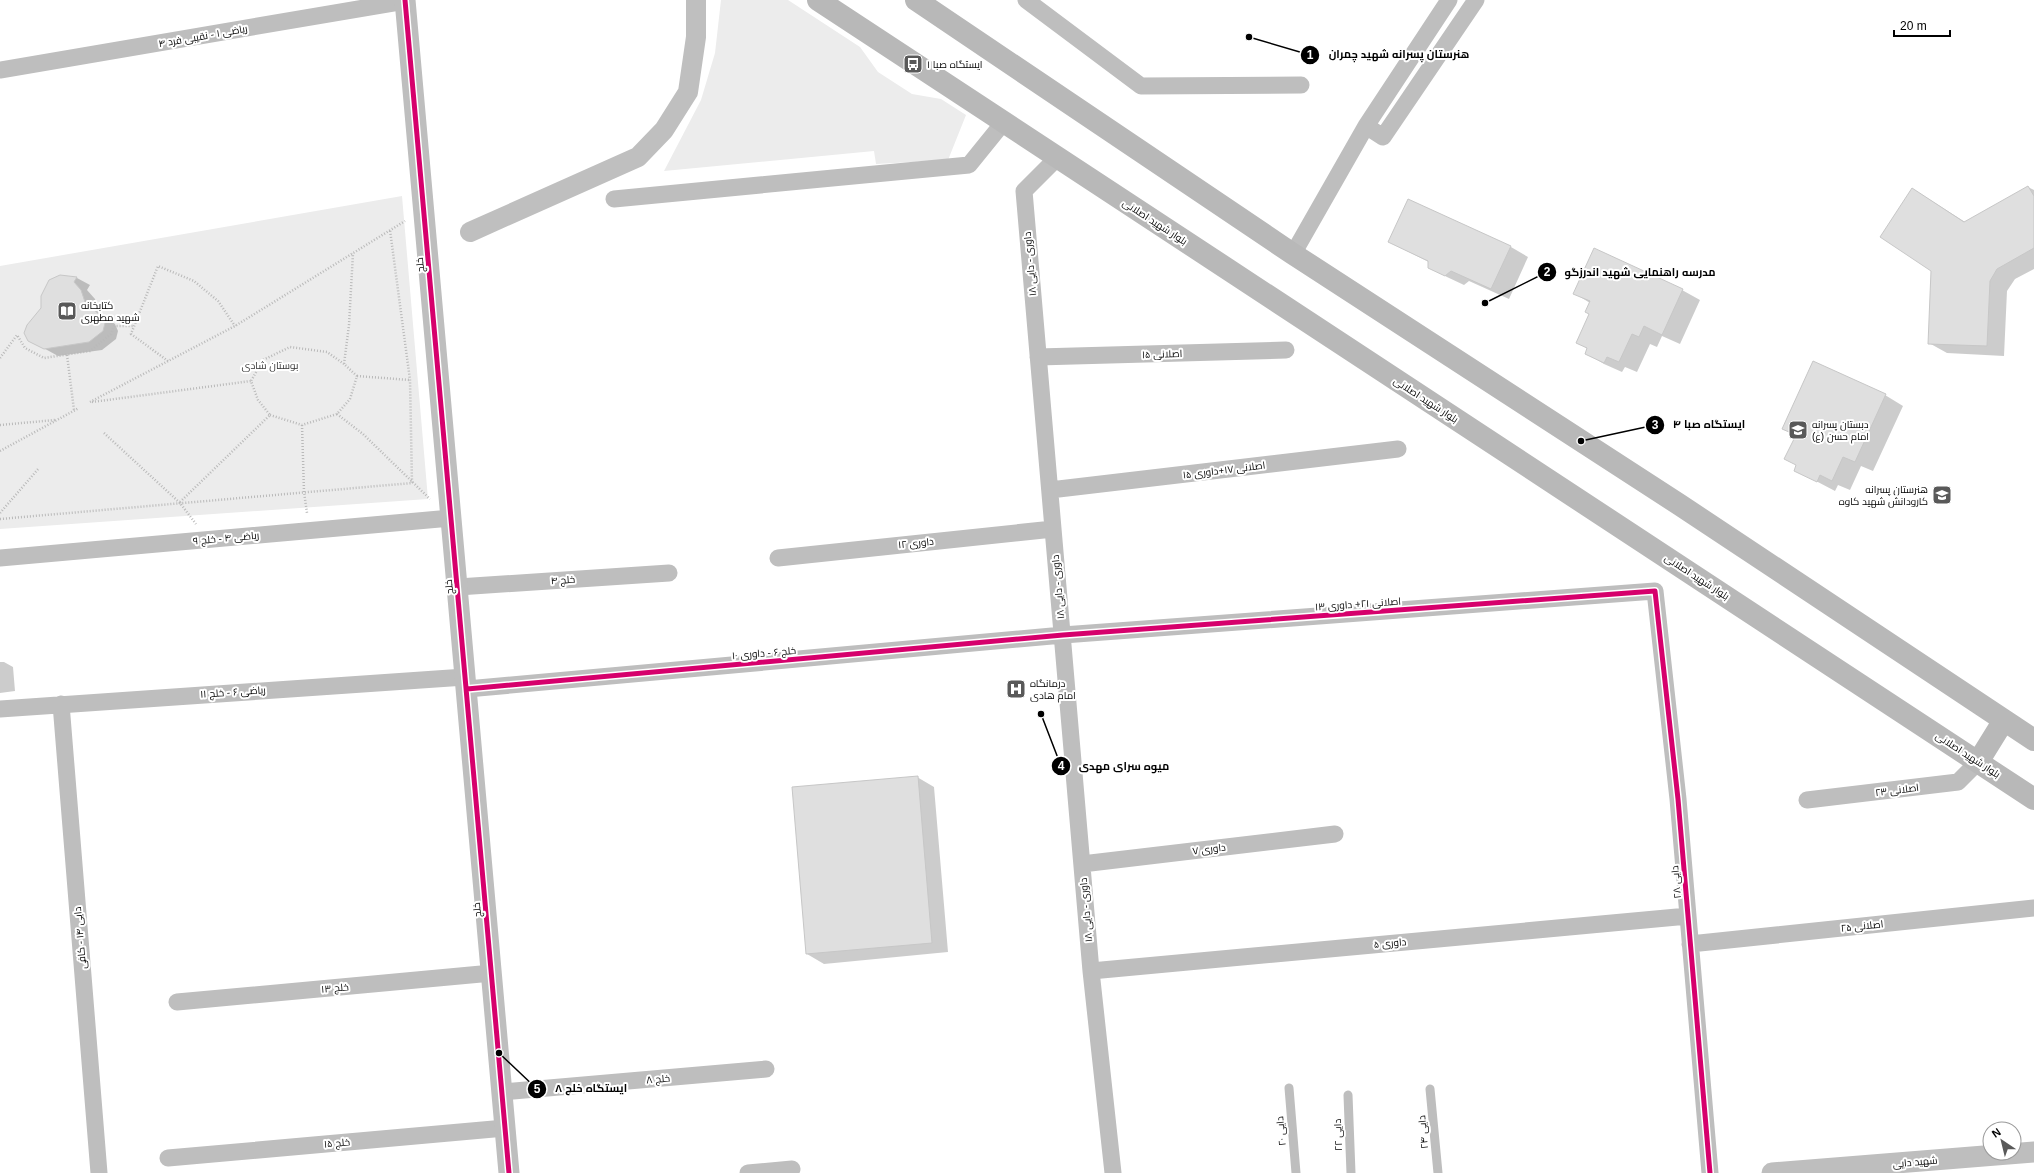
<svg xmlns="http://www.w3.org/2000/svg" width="2034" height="1173" viewBox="0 0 2034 1173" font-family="Arial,Cairo,sans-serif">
	<rect width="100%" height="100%" fill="#fff"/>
	<path fill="#ececec" d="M721,0h67l72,47 18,25 34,22 29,5 25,16 -18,45 -72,4 -2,-13 -210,20 37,-71 14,-47z
		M402,196l26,303 -428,30v-263z"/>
	<path fill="#0003" d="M2028,187l6,3v79l-19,10 -8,12 -3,65 -57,-3 -18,-10 3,-73 -19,-81 52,33z
		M1409,200l102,47 17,10 -19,42 -40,-18 -5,4 -17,-8 -18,-10v-5l-40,-20z
		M60,276l17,2 13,7 -3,5 8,9 3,12 17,13 3,7 -2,8 -14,11 -44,6 -29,-16 13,-31z
		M1682,290l18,10 -20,44 -18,-8 -5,11 -7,-3 -13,28 -12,-5 -3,5 -18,-8 -18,-11 2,-4 -11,-7 13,-28v-11l-16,-10z
		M1885,395l18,11 -30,65 -12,-5 -11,24 -12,-5 -3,6 -40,-21 2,-5v-29l-13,-8z
		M0,662h4l9,5 2,24 -15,2z
		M917,777l17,10 14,165 -124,12 -17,-10z"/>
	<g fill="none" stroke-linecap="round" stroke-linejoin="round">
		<path stroke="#bfbfbf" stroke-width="20" d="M470,232l168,-75 26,-27 24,-38 8,-55v-37"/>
	</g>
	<path fill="#dfdfdf" stroke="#c7c7c7" d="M2028,186l6,10v52l-37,21 -7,12 -3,65 -59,-2 3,-73 -51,-34 32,-49 52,34z
		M1408,199l103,47 -20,43 -40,-18 -6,5 -17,-8v-7l-40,-19z
		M1594,248l89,41 -21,46 -18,-9 -5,11 -7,-3 -13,28 -12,-5 -3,6 -19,-9 2,-6 -11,-5 13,-29 -4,-2 5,-11 -17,-7z
		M60,275l17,2 -3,5 7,8 4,12 16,14 4,7 -2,8 -14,11 -45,7 -16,-8 -4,-8 3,-8 14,-17v-12l8,-16z
		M1813,361l73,33 -31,68 -12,-5 -11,24 -12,-6 -3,7 -23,-11 2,-6 -12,-6 12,-24 -14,-6z
		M918,776l14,167 -126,11 -14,-167z"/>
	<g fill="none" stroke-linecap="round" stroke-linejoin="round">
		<path stroke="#b9b9b9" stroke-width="2.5" stroke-dasharray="1 2" stroke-linecap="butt" d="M67,355l7,55
			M0,358l17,-23 8,13 19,10 46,-7 21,-17 3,-8h19
			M168,361l-37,-27 27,-68 36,15 24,20 17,25
			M357,376l53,4
			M90,402l145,-76 170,-105
			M92,402l159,-21
			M337,414l26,20 67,65
			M270,415l32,10 35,-11 13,-15 7,-23 -13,-12 5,-39 4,-72
			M0,425l55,-5
			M302,425l2,67 3,21
			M104,433l76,70 16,21
			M0,451l79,-43
			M180,502l90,-87 -12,-15 -7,-19 12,-21 27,-13 37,5 17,12
			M0,513l39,-45
			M0,519l412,-36 -2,-103 -20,-150"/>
		<path stroke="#bebebe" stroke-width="9" d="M1289,1088l7,85
			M1430,1089l8,84
			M1348,1095l3,78"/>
		<path stroke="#bebebe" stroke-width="17" d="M1026,0l115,86 160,-1
			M0,70l405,-69
			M1366,126l17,11 93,-137
			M1057,158l-33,33 67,780 22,202
			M614,199l355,-34 34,-42
			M1293,254l73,-128 83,-126
			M1038,357l248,-7
			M1050,490l348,-41
			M0,558l451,-40
			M778,558l275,-29
			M458,587l211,-14
			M467,689l596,-54 592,-44 23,208 32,374
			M61,704l38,469
			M0,709l465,-32
			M1807,800l151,-18 20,-20
			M1082,864l253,-30
			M1690,944l344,-36
			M1091,971l597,-55
			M177,1002l315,-29
			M502,1092l264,-23
			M168,1158l337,-30
			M748,1173l44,-4"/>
		<path stroke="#bebebe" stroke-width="21" d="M405,0l104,1173
			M1772,1173l262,-21"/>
		<path stroke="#b8b8b8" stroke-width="22" d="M818,0l1216,799
			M916,0l377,254 387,251 354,235
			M1978,762l26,-42"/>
		<defs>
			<path id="cycleway" d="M405,0l104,1173
				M467,689l596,-54 592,-44 23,208 32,374"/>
		</defs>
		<use href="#cycleway" stroke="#fff" stroke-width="8"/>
		<use href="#cycleway" stroke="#d6006c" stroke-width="5"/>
	</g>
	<defs>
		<symbol id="bus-square" viewBox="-11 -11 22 22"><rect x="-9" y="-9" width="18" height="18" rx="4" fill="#595959" stroke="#fff"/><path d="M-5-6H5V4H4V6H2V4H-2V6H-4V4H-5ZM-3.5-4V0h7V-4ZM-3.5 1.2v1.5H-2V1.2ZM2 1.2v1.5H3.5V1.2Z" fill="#fff"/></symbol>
		<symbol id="library-square" viewBox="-11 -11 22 22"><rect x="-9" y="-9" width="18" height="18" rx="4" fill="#595959" stroke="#fff"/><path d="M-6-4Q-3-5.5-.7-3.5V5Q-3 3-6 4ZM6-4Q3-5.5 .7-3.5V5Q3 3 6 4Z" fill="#fff"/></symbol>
		<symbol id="school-square" viewBox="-11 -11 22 22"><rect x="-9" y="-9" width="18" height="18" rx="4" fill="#595959" stroke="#fff"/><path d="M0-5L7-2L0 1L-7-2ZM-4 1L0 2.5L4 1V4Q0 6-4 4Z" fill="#fff"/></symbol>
		<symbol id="hospital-square" viewBox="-11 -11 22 22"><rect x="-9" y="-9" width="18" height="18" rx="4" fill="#595959" stroke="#fff"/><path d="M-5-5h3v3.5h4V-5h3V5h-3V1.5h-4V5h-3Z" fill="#fff"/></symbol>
	</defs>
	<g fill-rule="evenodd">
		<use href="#bus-square" x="902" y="53" width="22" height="22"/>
		<use href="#library-square" x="56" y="300" width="22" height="22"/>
		<use href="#school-square" x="1787" y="419" width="22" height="22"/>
		<use href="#school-square" x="1931" y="484" width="22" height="22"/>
		<use href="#hospital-square" x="1005" y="678" width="22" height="22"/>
	</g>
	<g text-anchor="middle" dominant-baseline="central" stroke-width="4" stroke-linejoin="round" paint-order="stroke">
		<g font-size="10" fill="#000" stroke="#fff">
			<text transform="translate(203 36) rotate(-10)">ریاضی ۱ - نقیبی فرد ۴</text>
			<text transform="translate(1155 222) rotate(33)">بلوار شهید اصلانی</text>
			<text transform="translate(1030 264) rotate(-95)">داوری - دایی ۱۸</text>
			<text transform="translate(420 265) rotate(-95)">خلج</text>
			<text transform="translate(1162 354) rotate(-2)">اصلانی ۱۵</text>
			<text transform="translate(1426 400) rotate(33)">بلوار شهید اصلانی</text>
			<text transform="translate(1224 470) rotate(-7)">اصلانی ۱۷+داوری ۱۵</text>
			<text transform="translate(226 538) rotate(-5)">ریاضی ۴ - خلج ۹</text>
			<text transform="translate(916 543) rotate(-6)">داوری ۱۲</text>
			<text transform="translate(1697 577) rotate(33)">بلوار شهید اصلانی</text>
			<text transform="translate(563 580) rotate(-4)">خلج ۴</text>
			<text transform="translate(449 587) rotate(-95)">خلج</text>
			<text transform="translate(1058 587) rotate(-95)">داوری - دایی ۱۸</text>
			<text transform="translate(1358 604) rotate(-4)">اصلانی ۲۱+ داوری ۱۳</text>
			<text transform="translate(764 653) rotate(-5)">خلج ۶ - داوری ۱۰</text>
			<text transform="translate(233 692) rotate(-4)">ریاضی ۶ - خلج ۱۱</text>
			<text transform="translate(1968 755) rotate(33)">بلوار شهید اصلانی</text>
			<text transform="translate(1897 790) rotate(-7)">اصلانی ۲۳</text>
			<text transform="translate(1209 849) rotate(-7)">داوری ۷</text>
			<text transform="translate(1676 882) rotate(-95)">دایی ۲۸</text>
			<text transform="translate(477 910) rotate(-95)">خلج</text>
			<text transform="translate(1086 910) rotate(-95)">داوری - دایی ۱۸</text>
			<text transform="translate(1862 926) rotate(-6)">اصلانی ۲۵</text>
			<text transform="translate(80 938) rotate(-95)">دایی ۱۴ - کافی</text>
			<text transform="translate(1390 943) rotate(-5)">داوری ۵</text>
			<text transform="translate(335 988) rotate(-5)">خلج ۱۳</text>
			<text transform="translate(658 1079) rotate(-5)">خلج ۸</text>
			<text transform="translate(1281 1131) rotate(-95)">دایی ۲۰</text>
			<text transform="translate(1423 1132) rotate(-95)">دایی ۲۴</text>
			<text transform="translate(1338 1135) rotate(-92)">دایی ۲۲</text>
			<text transform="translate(337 1143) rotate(-5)">خلج ۱۵</text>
			<text transform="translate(1915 1162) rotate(-5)">شهید دایی</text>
		</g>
		<g font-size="10" fill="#000" stroke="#fff" text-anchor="start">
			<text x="927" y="64">ایستگاه صبا ۱</text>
			<text x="81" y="305">کتابخانه<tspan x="81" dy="12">شهید مطهری</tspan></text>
			<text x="1812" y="424">دبستان پسرانه<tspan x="1812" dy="12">امام حسن (ع)</tspan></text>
			<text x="1928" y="489" text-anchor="end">هنرستان پسرانه<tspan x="1928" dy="12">کارودانش شهید کاوه</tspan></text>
			<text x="1030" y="683">درمانگاه<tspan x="1030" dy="12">امام هادی</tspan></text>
		</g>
		<g font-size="10" fill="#333" stroke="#fff">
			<text x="270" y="365">بوستان شادی</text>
		</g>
	</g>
	<path fill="none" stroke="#000" stroke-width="1.5" d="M1249 37L1310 55M1485 303L1547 272M1581 441L1655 425M1041 714L1061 766M499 1053L537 1089"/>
	<g fill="#000" stroke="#fff" stroke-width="1.5">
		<circle cx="1249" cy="37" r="4"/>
		<circle cx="1485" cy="303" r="4"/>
		<circle cx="1581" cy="441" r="4"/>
		<circle cx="1041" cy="714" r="4"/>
		<circle cx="499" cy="1053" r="4"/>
		<circle cx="1310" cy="55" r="10"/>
		<circle cx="1547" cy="272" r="10"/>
		<circle cx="1655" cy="425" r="10"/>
		<circle cx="1061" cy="766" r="10"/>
		<circle cx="537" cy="1089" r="10"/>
	</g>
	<g font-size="12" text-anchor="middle" font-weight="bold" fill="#fff">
		<text x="1310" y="59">1</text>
		<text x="1547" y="276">2</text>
		<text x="1655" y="429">3</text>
		<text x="1061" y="770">4</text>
		<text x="537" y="1093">5</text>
	</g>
	<g font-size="11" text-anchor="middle" font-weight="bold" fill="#000" stroke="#fff" stroke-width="4" stroke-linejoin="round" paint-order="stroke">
		<text x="1399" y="58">هنرستان پسرانه شهید چمران</text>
		<text x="1640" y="276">مدرسه راهنمایی شهید اندرزگو</text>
		<text x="1709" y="428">ایستگاه صبا ۴</text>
		<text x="1124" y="770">میوه سرای مهدی</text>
		<text x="591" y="1092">ایستگاه خلچ ۸</text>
	</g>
	<g transform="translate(2002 1141) rotate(325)"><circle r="19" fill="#ffffff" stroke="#999999"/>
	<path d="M0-3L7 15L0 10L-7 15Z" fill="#595959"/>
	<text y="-6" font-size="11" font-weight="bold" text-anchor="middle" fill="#000000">N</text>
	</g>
	<path d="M1894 30v6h56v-6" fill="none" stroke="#000000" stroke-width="2"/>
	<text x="1900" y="30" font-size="12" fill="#000000" stroke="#ffffff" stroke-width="3" paint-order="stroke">20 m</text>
</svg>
